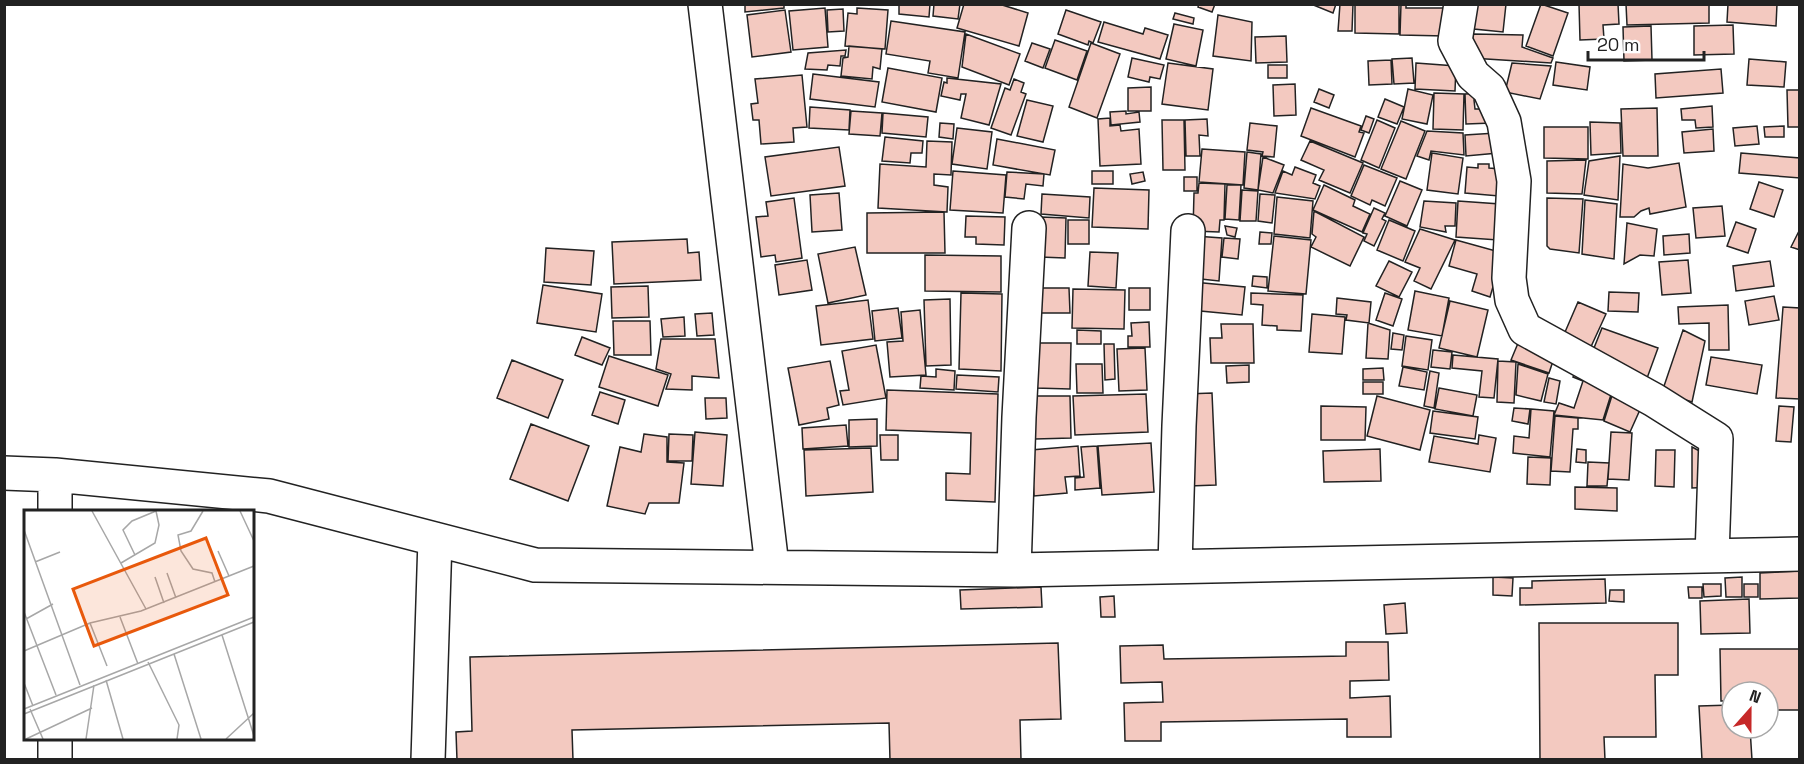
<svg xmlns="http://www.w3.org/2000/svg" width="1804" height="764" viewBox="0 0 1804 764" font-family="'Space Grotesk',sans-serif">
	<rect width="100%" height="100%" fill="#fff"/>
	<path fill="#f3c9c0" stroke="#222" stroke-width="1.5" d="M745,4h39v4l-39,4z
		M899,4h31l-1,13 -30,-3z
		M934,4h26l-2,15 -25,-3z
		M964,4h35l29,9 -9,33 -62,-18z
		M1199,4h16l-3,8 -14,-5z
		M1311,4h25l-3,9z
		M1340,4h13l-1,27h-14z
		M1355,4h44v30l-44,-1z
		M1401,4h5v4h39v28l-45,-1z
		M1477,4h29l-3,28 -29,-3z
		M1541,4l27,9 -15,43 -27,-10z
		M1579,4h39l1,20 -16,1 1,14 -24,1z
		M1626,4h83v19l-82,2z
		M1728,4h49l-1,22 -49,-4z
		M825,8l3,39 -35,3 -4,-39z
		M857,8l31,2 -3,39 -40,-3 3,-33 9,1z
		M843,9l1,22 -16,1 -1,-22z
		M785,10l6,42 -39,5 -5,-42z
		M1066,10l35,12 -8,21 -4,-2 -1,4 -30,-11z
		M1175,13l19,5 -1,6 -20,-5z
		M1218,15l34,7 -1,39 -38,-5z
		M891,21l74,11 -7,46 -30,-5 2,-12 -44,-7z
		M1104,22l39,12 2,-6 23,7 -8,24 -62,-17z
		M1174,24l29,6 -7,36 -30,-7z
		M1733,25l1,29 -40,1v-29z
		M1651,26l1,34 -28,1 -1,-34z
		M966,34l54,20 -11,31 -47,-18z
		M1473,34l50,1 -1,12 31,11 -2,5 -80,-5z
		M1286,36l1,26 -31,1 -1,-26z
		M1055,40l32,11 -10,29 -32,-12z
		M1032,43l18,6 -7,19 -18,-7z
		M1091,43l29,11 -23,64 -28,-11z
		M849,46l33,3 -2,20 -7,-2 -1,12 -31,-3 2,-18 5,-1z
		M846,50l-1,6h-4l-1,10 -12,-1 -1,5 -22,-1 3,-16z
		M1132,58l32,7 -4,14 -10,-2 -1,5 -21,-5z
		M1412,58l2,25 -20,1 -2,-25z
		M1749,59l37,3 -2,25 -37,-2z
		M1391,60l1,24 -23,1 -1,-24z
		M1556,62l34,5 -3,23 -34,-5z
		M1168,63l45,6 -5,41 -46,-6z
		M1416,63l40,3 -1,25 -40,-2z
		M1512,63l39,3 -11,33 -35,-7z
		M1268,65h19v13h-19z
		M888,68l54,10 -6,34 -54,-10z
		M1721,69l2,24 -67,5 -1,-24z
		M813,74l66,8 -4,25 -65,-8z
		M802,75l5,52 -14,1 1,14 -33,2 -2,-24h-6l-2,-16 7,-1 -3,-24z
		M947,78l54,6 -12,41 -28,-7 5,-24h-5l-1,6 -19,-4 3,-14 3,1z
		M1014,79l10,4 -3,9 5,2 -15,41 -20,-7 14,-40 5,2z
		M1295,84l1,31 -22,1 -1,-31z
		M1151,87v24h-23v-23z
		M1319,89l15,6 -5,13 -15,-6z
		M1408,89l25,6 -6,29 -25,-5z
		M1787,90h13v37h-12z
		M1434,93l30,1 -1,36 -30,-1z
		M1486,93v6l-12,1 1,9h15l2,14 -26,1 -1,-30z
		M1385,99l19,8 -7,17 -19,-7z
		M1027,100l26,6 -10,36 -26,-6z
		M1712,106l1,21 -17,1 -1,-8h-13l-1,-11z
		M810,107l40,3 -1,20 -40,-2z
		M1311,108l50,18 -2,6 5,1 -9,24 -54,-21z
		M1657,108l1,48h-35l-2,-47z
		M851,111l31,2 -2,23 -31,-2z
		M1126,111v3l13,-2 1,10 -29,3 -1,-13z
		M883,113l45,4 -2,20 -44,-4z
		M1366,116l8,3 -5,14 -8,-3z
		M1110,118v8l10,-1 1,6 18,-2 2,35 -41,2 -2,-47z
		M1207,119l1,17 -9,-1 1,21h-14l-1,-36z
		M1162,120h22l1,50h-22z
		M1377,120l18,8 -16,40 -18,-8z
		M1401,121l24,10 -19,48 -25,-10z
		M1590,122l30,1 1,30 -30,2z
		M940,123l14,1 -1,15 -14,-2z
		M1250,123l27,3 -3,31 -12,-1 1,-4 -16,-2z
		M1757,126l2,18 -24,2 -2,-18z
		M1784,126v11h-19l-1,-10z
		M1544,127h44v32l-44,-1z
		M957,128l35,4 -5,37 -35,-5z
		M1713,129l1,22 -30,2 -2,-21z
		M1427,131l36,2 1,22 -33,-4 -2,9 -12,-4z
		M1496,133l2,20 -32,3 -1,-21z
		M885,137l38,4 -1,12h-11l-1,10 -28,-2z
		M997,139l58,11 -5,25 -57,-10z
		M927,141l25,1 -1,33 -17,-1v11l14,2 -1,25 -69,-4 2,-44 46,3z
		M1310,141l53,22 -13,30 -31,-13 5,-10 -23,-10z
		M839,147l6,39 -74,10 -6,-39z
		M1202,149l43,3 -2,33 -44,-3z
		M1247,152l14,2 -3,36 -14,-2z
		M1432,153l31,5 -5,36 -31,-4z
		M1741,153l59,5v20l-61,-5z
		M1620,156l-2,44 -34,-5 5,-34z
		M1263,157l21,8 -11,28 -15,-3z
		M1586,160l-4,34 -35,-1v-32z
		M1679,163l7,44 -36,7 -1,-6 -8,3 -7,6h-14l3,-53 25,4z
		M1478,164h11v4l12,1 -2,27 -34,-3 2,-26 11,1z
		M1364,165l33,13 -12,28 -13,-6 -2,5 -19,-9z
		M1295,167l21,8 -3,8 7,3 -5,13 -40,-6 8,-22 9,4z
		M953,171l53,4 -3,38 -53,-3z
		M1092,171h21v13h-21z
		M1007,172l37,2 -1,12 -17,-2 -2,15 -19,-2z
		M1143,172l2,9 -13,3 -2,-10z
		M1184,177h13v14h-13z
		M1400,181l22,9 -15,36 -22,-10z
		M1759,182l24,8 -9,27 -24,-8z
		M1199,183l26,1 -1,36h-4l-1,12 -26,-1 1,-38h4z
		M1227,185h14l-2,35 -14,-1z
		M1324,185l31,15 -2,6 17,8 -8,18 -49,-22z
		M1094,188l55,2 -1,39 -56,-2z
		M1242,190l16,1 -2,30h-16z
		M839,193l3,37 -30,2 -2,-37z
		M1042,194l48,3 -1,21 -48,-4z
		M1260,194l15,1 -3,28 -14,-2z
		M1277,197l36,4 -3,37 -36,-4z
		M794,198l8,60 -26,4 -1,-7 -14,2 -5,-40 12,-1 -2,-14z
		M1547,198l36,1 -4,54 -29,-4 -3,-3z
		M1585,200l32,4 -3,55 -32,-5z
		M1424,201l32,2 -1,23h-10l1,6 -26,-5z
		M1458,201l42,3 -2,36 -42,-3z
		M1722,206l3,30 -29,2 -3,-30z
		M1374,208l11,5 -3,6 4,2 -12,25 -10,-5 3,-7 -4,-1z
		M1314,211l50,26 -14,29 -39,-19 5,-10 -4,-3z
		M944,212l1,41h-78v-40z
		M966,216l39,1 -1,28 -28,-1v-7h-11z
		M1041,217l25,1 -1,40 -25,-1z
		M1068,220h21v24h-21z
		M1389,220l26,11 -12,30 -26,-11z
		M1736,222l20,7 -8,24 -21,-7z
		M1627,223l30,6 -3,27 -14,-1 -16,9z
		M1225,226l12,2 -2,9 -8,-2z
		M1420,229l35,11 -24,49 -17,-8 6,-13 -15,-6z
		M1800,229v21l-9,-3z
		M1260,232l12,1 -1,11h-12z
		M1689,234l1,19 -26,2 -1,-19z
		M1195,236l27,2 -3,43 -27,-3z
		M1274,236l37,4 -5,54 -38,-3z
		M1224,238l16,1 -2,20 -16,-2z
		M687,239l1,14 11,-1 2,28 -87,4 -2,-42z
		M1456,240l47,13 -13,44 -18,-6 5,-17 -28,-8z
		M855,247l11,48 -38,8 -10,-49z
		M546,248l48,3 -3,34 -47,-3z
		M1090,252l28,1 -2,35 -28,-2z
		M925,255l76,1v36l-76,-1z
		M807,260l5,30 -33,5 -4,-30z
		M1688,260l3,33 -29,2 -3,-33z
		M1389,261l23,11 -13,25 -23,-11z
		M1770,261l4,25 -38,5 -3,-25z
		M1253,276l14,1v11l-15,-2z
		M1193,282l52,5 -3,28 -52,-5z
		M543,285l59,9 -6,38 -59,-9z
		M648,286l1,31 -37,1 -1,-31z
		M1041,288h28l1,25h-29z
		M1129,288h21v22h-21z
		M1073,289l52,1 -1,39 -52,-1z
		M1415,291l34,7 -7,38 -34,-6z
		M1609,292l30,1 -1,19 -30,-1z
		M961,293l41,1 -1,77 -42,-2z
		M1251,293l52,2 -2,36 -24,-1v-4l-15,-1 1,-20 -12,-1z
		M1385,293l17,6 -9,27 -17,-6z
		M1774,296l5,24 -30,5 -4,-24z
		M1337,298l34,4 -2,21 -23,-3 1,-5 -11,-1z
		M950,299l1,66 -25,1 -2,-66z
		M868,300l5,39 -52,6 -5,-39z
		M1450,301l38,9 -11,47 -38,-9z
		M1578,302l28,12 -17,37 -27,-12z
		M1728,305l1,45h-20v-27l-30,1 -1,-17z
		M1783,307l17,1v91l-24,-1z
		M898,308l4,30 -27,3 -3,-30z
		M920,310l6,65 -36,2 -3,-35 16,-1 -2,-29z
		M712,313l2,22 -17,1 -2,-22z
		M1312,314l33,3 -3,37 -33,-2z
		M684,317l1,19 -22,1 -2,-18z
		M613,321h37l1,34h-37z
		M1149,322l1,25h-22v-11h4l-1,-13z
		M1368,323l22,7 -2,29 -22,-1z
		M1221,324h32l1,39h-43l-1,-25h12z
		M1602,328l56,20 -12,33 -54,-28z
		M1077,330l24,1v13h-24z
		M1683,330l22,11 -13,61 -30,-10z
		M1393,333l11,2 -2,15 -11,-1z
		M1406,336l26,4 -4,30 -26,-4z
		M1521,336l34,19 -6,18 -38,-13z
		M582,337l28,11 -8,17 -27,-10z
		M661,339h54l4,39 -27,-2v14l-26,-1 5,-15 -15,-5z
		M1035,343h36l-1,46 -35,-1z
		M1104,344h10l1,35 -10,1z
		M876,345l10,53 -43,7 -3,-14 9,-1 -7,-39z
		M1145,348l2,42 -28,1 -2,-42z
		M1433,350l19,2 -2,17 -19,-2z
		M1453,355l45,4 -4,39 -15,-1 3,-26 -30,-3z
		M609,356l59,19 -10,31 -59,-19z
		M1711,357l51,8 -5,29 -51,-9z
		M512,360l51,20 -15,38 -51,-20z
		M830,361l9,44 -12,3 2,11 -30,6 -11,-57z
		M1498,361l18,1 -2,41 -17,-1z
		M1076,364h26l1,29h-26z
		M1518,364l30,10 -7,27 -25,-6z
		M1249,365v17l-22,1 -1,-17z
		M1578,365l36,20 -11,35 -49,-5 5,-12 15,5 9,-27 -10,-4z
		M1403,367l24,5 -3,18 -25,-4z
		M1383,368l1,12h-21v-11z
		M936,369l19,2 -1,19 -34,-2 1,-12 15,1z
		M1430,371l9,2 -5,35 -10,-2z
		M957,375l42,2 -1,15 -42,-3z
		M1549,378l11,3 -4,23 -12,-2z
		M1363,382h20v12h-20z
		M1615,386l28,17 -13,29 -26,-11z
		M1439,388l38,7 -4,21 -38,-7z
		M887,390l111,4 -3,108 -49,-2v-27l24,1 1,-41 -85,-3z
		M600,392l25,8 -7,24 -26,-9z
		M1212,393l4,92 -27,1 -3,-92z
		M1146,394l2,38 -73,3 -2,-39z
		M1034,396h36l1,42 -36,1z
		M1377,396l53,14 -10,40 -53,-14z
		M705,398h21l1,20 -21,1z
		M1321,406l45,1 -1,33h-44z
		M1779,406l15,1 -3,35 -15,-1z
		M1514,408l16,1 -2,15 -16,-3z
		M1531,409l23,2 -4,46 -37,-4 1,-17 15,2z
		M1433,411l45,6 -3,22 -45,-6z
		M1555,416l23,2v11h-5l-3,43 -19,-1z
		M877,419v27l-28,1v-27z
		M531,424l58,22 -21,55 -58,-22z
		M846,425l2,21 -45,3 -1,-21z
		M695,432l32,3 -4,51 -32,-2z
		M1611,432l21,1 -3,47 -21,-1z
		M644,434l23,3v25l17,1 -5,40h-30l-4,11 -38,-8 13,-59 21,5z
		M669,434l24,1 -1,26h-24z
		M880,435h18v25h-17z
		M1479,435l17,3 -6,34 -61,-10 5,-26 44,8z
		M1151,443l3,49 -52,3 -4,-49z
		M1078,446l2,30 -15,1 2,16 -33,3 -3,-46z
		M1097,446l3,42 -25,2v-12l9,-1 -3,-30z
		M1692,447l19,10 1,30 -20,1z
		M871,448l2,44 -67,4 -2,-46z
		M1380,449l1,32 -57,1 -1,-31z
		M1577,449l9,1v13l-10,-1z
		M1656,450h19l-1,37 -19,-1z
		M1528,457l23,1 -1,27 -23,-1z
		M1588,462l21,1 -2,23h-20z
		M1575,487l42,1v23l-42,-2z
		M1800,571v27l-40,1v-26z
		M1493,577l20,1 -1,18 -19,-1z
		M1742,577v20h-16l-1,-19z
		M1605,579l1,24 -86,2v-17h12v-7z
		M1703,584h18v12l-17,1z
		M1744,584h14v13h-14z
		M1041,587l1,20 -81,2 -1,-19z
		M1688,587h14v11h-13z
		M1610,590h14v12l-15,-1z
		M1114,596l1,21h-14l-1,-20z
		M1749,599l1,34 -49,1 -1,-33z
		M1405,603l2,30 -21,1 -2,-29z
		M1539,623h139v52h-23l1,62h-52l1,23h-65z
		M1346,642h42l1,38 -39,1v17l40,-2 1,41h-44v-18l-186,3v19h-36l-1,-38 39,-1 -1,-20 -41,1 -1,-37 43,-1 1,14 182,-3z
		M1058,643l3,76 -41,1 1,40h-131l-1,-37 -317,7 1,30h-116l-1,-28 16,-1 -2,-74z
		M1720,649h80v61h-32v-18h-36v9h-11z
		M1732,705v23h18l2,32h-50l-3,-54z"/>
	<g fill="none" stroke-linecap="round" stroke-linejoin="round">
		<defs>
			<path id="minor" d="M705,4l67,562
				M1461,4l-6,37 18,34 16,14 15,33 10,59 -5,97 3,22 13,29 129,71 62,39 -4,117
				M4,473l51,2 214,21 266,69 479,5 786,-16
				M55,475v37
				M1175,566l4,-140 9,-195
				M1014,570l5,-153 10,-189
				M55,738v22
				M428,760l7,-221"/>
		</defs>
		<use href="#minor" stroke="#222" stroke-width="36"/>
		<use href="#minor" stroke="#fff" stroke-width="33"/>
	</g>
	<g transform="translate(24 510)">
		<rect width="230" height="230" fill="#fff"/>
		<path fill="none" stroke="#a7a7a7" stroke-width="1.5" d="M68,1l54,98M179,1l-12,20 -13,4 3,16 12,18 19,4 3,9M216,1l14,30M0,20l56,155M194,41l11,25M111,45l-12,-25 9,-9 24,-10M11,52l25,-10M97,53l34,-20 4,-18 -3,-14M143,63l9,25M131,67l9,26M0,102l32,83M96,107l18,47M2,109l27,-15M66,113l17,43M198,125l32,101M0,141l66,-28 51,-12 113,-45M150,144l27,85M124,152l31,63 -2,14M82,170l17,59M0,173l9,23M0,199l230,-92M6,199l13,30M0,204l230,-92M2,229l66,-31M62,229l8,-54M202,229l28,-26"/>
		<path fill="#e8590c" fill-opacity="0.15" stroke="#e8590c" stroke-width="3" d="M182,28l22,57 -134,51 -21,-57z"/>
		<rect width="230" height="230" fill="none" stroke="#222" stroke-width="3"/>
	</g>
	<rect width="1804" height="764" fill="none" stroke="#222222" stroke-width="12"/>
	<g transform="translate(1750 710) rotate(21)"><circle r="28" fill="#ffffff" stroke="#a7a7a7" stroke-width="1.5"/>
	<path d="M0-4.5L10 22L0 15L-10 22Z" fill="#c62828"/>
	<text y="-9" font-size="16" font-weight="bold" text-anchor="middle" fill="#222222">N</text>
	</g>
	<path d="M1588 51v9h116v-9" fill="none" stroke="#222222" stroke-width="3"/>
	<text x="1597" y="51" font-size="18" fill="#222222" stroke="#ffffff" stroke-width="4.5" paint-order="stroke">20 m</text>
</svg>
